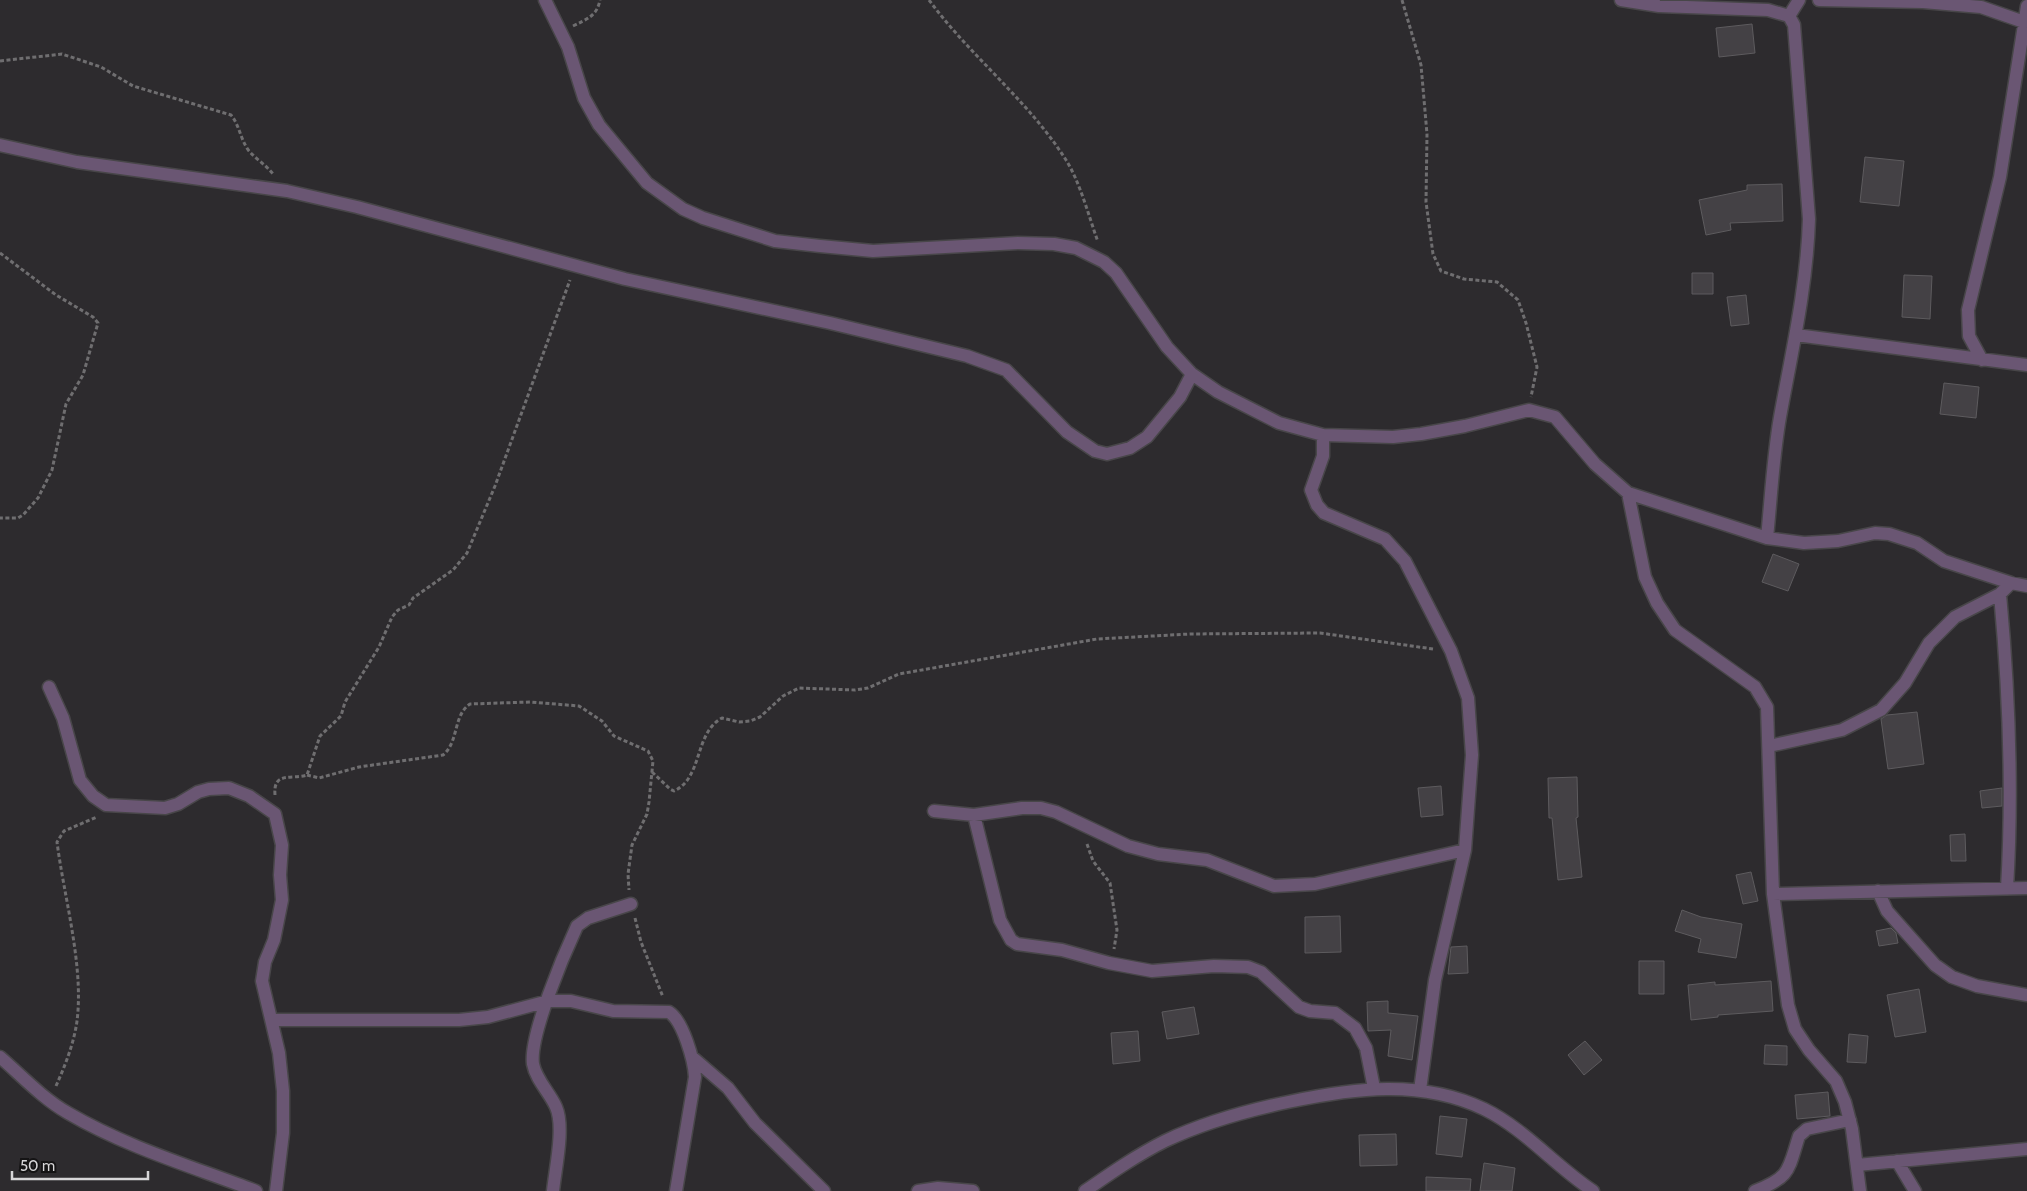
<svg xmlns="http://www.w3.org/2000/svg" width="2027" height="1191" viewBox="0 0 2027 1191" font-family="Cabin,sans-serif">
	<rect width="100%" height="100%" fill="#2d2b2e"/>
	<path fill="#444145" stroke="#5d5b5e" d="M1752,24l3,29 -36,4 -3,-29z
		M1865,157l39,4 -5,45 -39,-4z
		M1782,184l1,37 -53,2 1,7 -25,5 -7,-35 48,-10v-5z
		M1692,273h21v21h-21z
		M1904,275l28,1 -2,43 -28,-2z
		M1746,295l3,29 -18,2 -4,-29z
		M1944,383l35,4 -3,31 -36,-4z
		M1773,554l26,10 -11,27 -26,-9z
		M1917,712l7,52 -36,5 -7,-50 6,-4z
		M1577,777l1,40 -2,1 6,59 -24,3 -6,-62h-3l-1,-40z
		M1441,786l2,29 -22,2 -3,-29z
		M2002,788v18l-20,2 -2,-17z
		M1965,834l1,27h-15l-1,-26z
		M1751,872l7,29 -15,3 -7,-29z
		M1682,910l19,7 41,7 -6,34 -38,-6 3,-13 -26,-8z
		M1340,916l1,36 -36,1v-36z
		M1891,928l5,5 2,10 -19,3 -3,-15z
		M1467,946l1,27 -20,1 3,-27z
		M1639,961h25v33h-25z
		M1771,981l2,30 -55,4v2l-27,3 -3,-35 27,-3v3z
		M1919,989l7,43 -31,5 -8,-42z
		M1388,1001v12l30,3 -6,44 -24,-4 3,-26 -23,1 -1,-29z
		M1194,1007l5,27 -32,5 -5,-27z
		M1138,1031l2,30 -27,3 -2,-31z
		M1849,1034l19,2 -2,27 -19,-1z
		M1585,1041l17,19 -18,15 -16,-20z
		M1765,1045l22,1v19l-23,-1z
		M1828,1092l2,24 -33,3 -2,-24z
		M1440,1116l27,3 -5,38 -26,-3z
		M1396,1134l1,31 -37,1 -1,-31z
		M1484,1163l31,5 -3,23h-32z
		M1426,1177l45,2 -1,12h-44z"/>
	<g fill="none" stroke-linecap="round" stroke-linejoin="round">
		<defs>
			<path id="minor" d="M545,0l23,47 16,51 15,27 48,58 36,26 20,9 72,23 45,5 53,5 145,-8 36,1 22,4 28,14 12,11 51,74 25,27 26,18 61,31 44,12 70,2 28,-3 44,-8 64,-16 26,7 40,47 33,29 139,45 37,5 34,-2 37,-8 14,1 28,9 27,18 67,22 16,3
				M1621,0l38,6 109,4 21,6 5,9 15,194c-2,67 -17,132 -29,198 -7,40 -9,81 -13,121
				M1819,0l104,2 58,5 43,15
				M1789,16l10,-16
				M0,145l77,17 210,29 70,16 268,72 205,44 137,33 39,14 61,62 28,19 12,3 23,-6 17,-11 33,-40 12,-23
				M1796,335l231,30
				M1982,360l-13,-24 -1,-26 32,-133 27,-171
				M1323,435v21l-12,34 6,15 7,8 61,26 20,22 46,90 17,47 4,57 -7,95 -30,130 -15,110
				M1628,493l17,84 12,26 18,27 80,57 12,20 6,187 15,111 7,24 14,21 27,31 9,21 7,27 8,62
				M2000,594c9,98 13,196 7,294
				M49,687l14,31 17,62 13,16 13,9 59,3 13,-4 20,-12 11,-3 20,-1 20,8 26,18 7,31 -2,30 2,25 -8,40 -9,22 -3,19 17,72 4,38v42l-7,58
				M1769,746l73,-16 39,-20 24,-27 24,-40 26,-26 45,-23 11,-11
				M934,811l40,4 48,-7h19l15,4 72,34 30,8 49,6 67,26 41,-2 150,-34
				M974,815l26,105 11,20 6,4 45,6 47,13 43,8 62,-5 34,1 13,5 38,35 11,4 25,2 20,15 11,20 8,40
				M1878,891l9,20 48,54 17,12 25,9 50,9
				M1773,894l254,-6
				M273,1020h186l29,-3 60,-16h23l42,10 56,1c14,9 25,48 26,65l-19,114
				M0,1057c22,19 42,41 68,56 58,34 125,54 188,78
				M692,1057l36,31 27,35 69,68
				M1897,1161l18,30
				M1857,1165l170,-16
				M553,1191c2,-21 12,-64 3,-84 -6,-14 -20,-27 -23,-43 -4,-28 31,-110 44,-138l11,-8 43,-14
				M918,1191l20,-3 35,3
				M1085,1191c26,-18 52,-36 80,-50 40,-19 80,-30 123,-39 66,-14 133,-23 196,7 41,20 71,57 109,82
				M1755,1191c36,-14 33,-21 44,-55l8,-7 43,-9"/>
		</defs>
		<use href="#minor" stroke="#484649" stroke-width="15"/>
		<path stroke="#6f6e70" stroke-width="3" stroke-dasharray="4 2.5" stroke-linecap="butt" d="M929,0c42,57 99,100 137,160 14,22 23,57 32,82
			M1402,0l19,65 6,69 -1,68 7,52 8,17 23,8 33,3 21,18 8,23 11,44 -6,30
			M573,26c14,-7 24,-10 27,-26
			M0,61l62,-7 39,13 32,19 98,29c9,11 9,24 18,36 7,8 17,14 24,23
			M0,253l56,42 37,22 5,6 -15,52 -17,29 -14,66 -14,28 -15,17 -5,3h-18
			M652,772l18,17 4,2c29,-13 20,-58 48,-73l17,4 11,-1 10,-4 23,-21 16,-8 56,2 13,-2 31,-14 198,-35 93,-5 130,-1 113,16
			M307,775l12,3 40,-11 84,-12c16,-13 10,-40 27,-51l60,-2 49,4 23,15 12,15 34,15 5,10 -4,41 -2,12 -15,31 -4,29 1,16
			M275,795c-2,-24 16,-15 32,-20l13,-39 21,-20 4,-14 34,-55 13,-30 6,-7 11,-5 4,-7 40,-28 14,-17 28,-67 75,-206
			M1087,844l6,17 17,22 7,47 -3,19
			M635,918l6,24 22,55
			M56,1086c9,-20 18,-43 21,-65 7,-55 -13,-124 -20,-179l7,-11 33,-14"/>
		<use href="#minor" stroke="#6a5673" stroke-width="12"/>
	</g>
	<path d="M12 1171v8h136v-8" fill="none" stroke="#d7d6d8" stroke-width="2.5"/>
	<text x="20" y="1171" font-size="15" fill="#d7d6d8" stroke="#151415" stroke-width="4" paint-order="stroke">50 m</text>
</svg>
